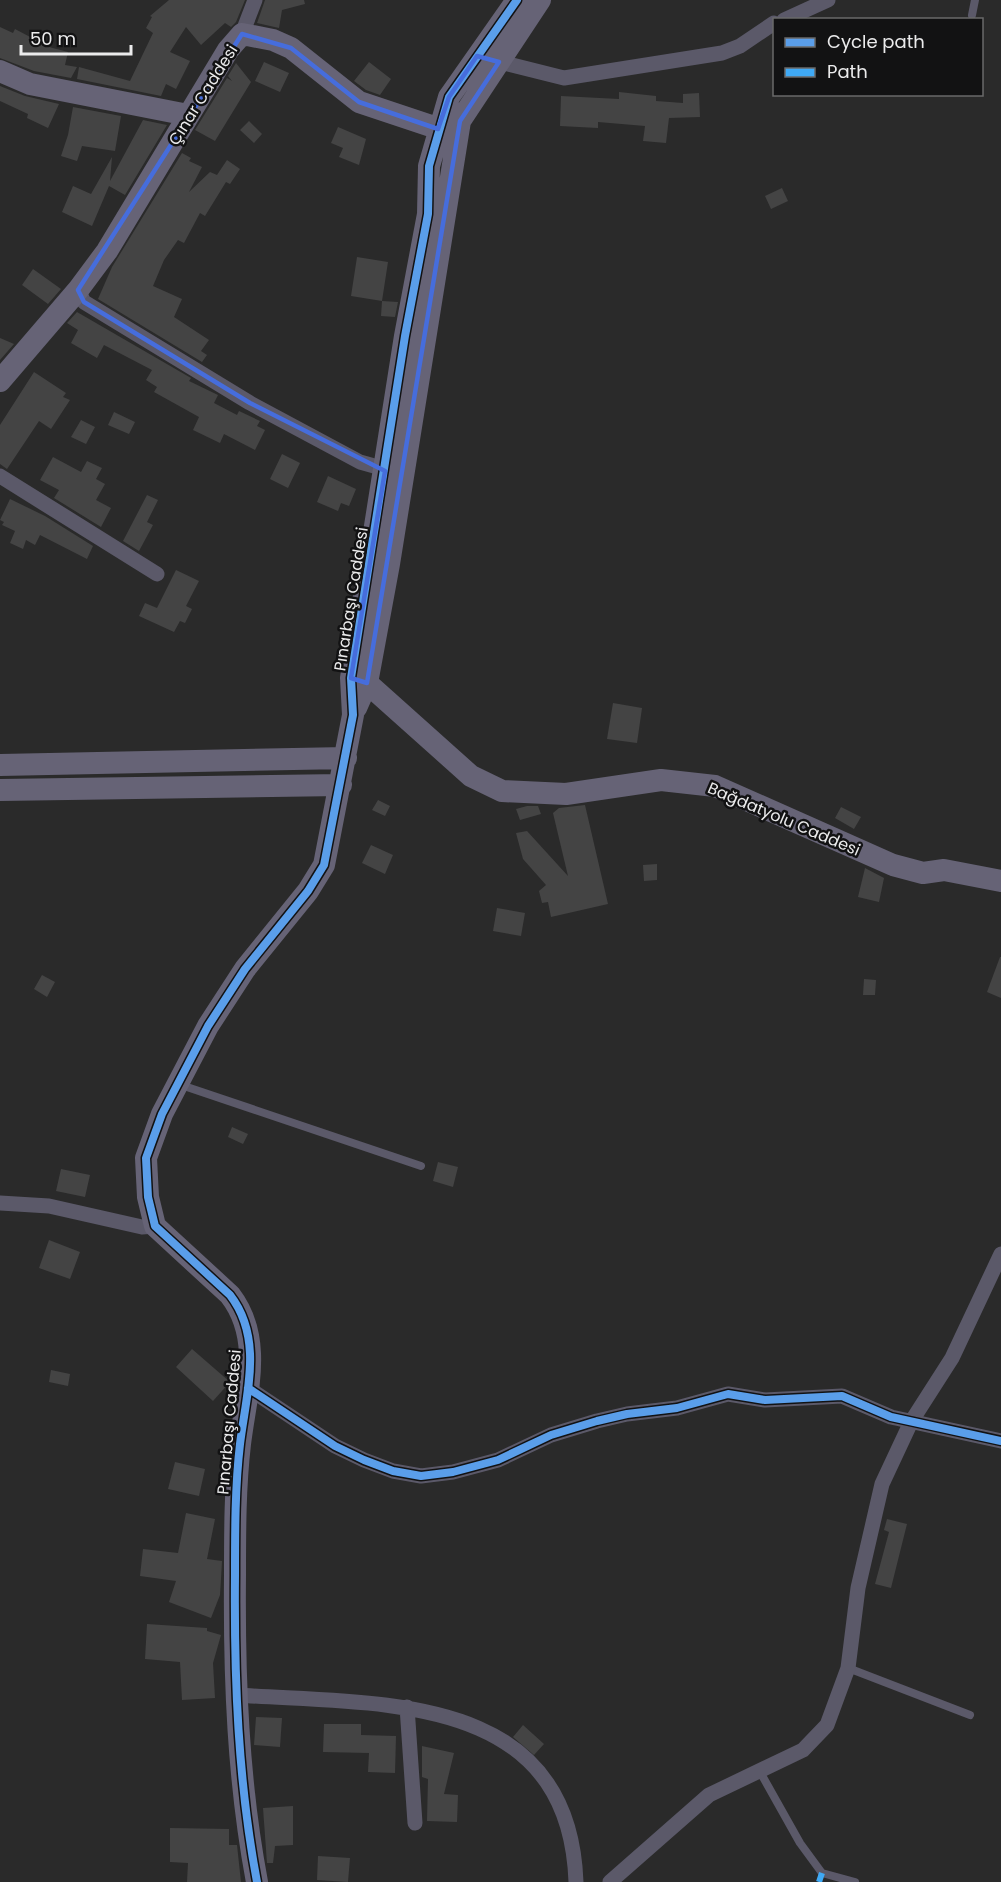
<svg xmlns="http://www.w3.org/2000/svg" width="1001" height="1882" viewBox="0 0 1001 1882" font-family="Poppins,sans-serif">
	<rect width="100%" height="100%" fill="#2a2a2a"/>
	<path fill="#444" d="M169,0h76l-9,22 -5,5 -6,-4 -24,22 -15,-18 -16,25 20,9 -14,28 -10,-5 -5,12 -84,-17 2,-12 51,14 23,-48 -7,-5 6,-11 -2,-1z
		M265,0h39l1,4 -23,6 -3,18 -22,-5z
		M0,27l13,6 2,-4 34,18 19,5 -3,13 12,2 -6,11 -37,-7 -34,-13z
		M264,62l25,11 -9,19 -25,-11z
		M369,62l22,17 -11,16 -14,-5 -12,-9z
		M236,63l15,19 -36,59 -20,-11 32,-52 5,3 -4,-5z
		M0,86l25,10 34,8 -11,24 -21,-10 1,-4 -28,-13z
		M619,92l37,4v5l27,2v-9l16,-1 1,24 -31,1 -3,25 -23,-2 2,-15 -47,-4v6l-38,-2 1,-30 58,3z
		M73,107l48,9 -6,35 -33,-5 -5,15 -16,-5 7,-21z
		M143,120l24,5 -42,70 -16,-9 -17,40 -30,-14 11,-26 18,8 21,-37 -2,24z
		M249,121l13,13 -8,9 -14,-13z
		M338,127l28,12 -7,26 -20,-8 4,-9 -12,-5z
		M182,153l9,5 -2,3 13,6 -13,25 21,-20 7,3 10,-15 13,9 -10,15 -4,-2 -21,34 -5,-3 -16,30 -6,-3 -14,20 -11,26 29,13 -8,18 35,23 -8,11 6,4 -5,7 -104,-63 14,-32z
		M782,188l6,13 -17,8 -6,-13z
		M357,257l31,5 -6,39 -31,-5z
		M33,269l28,20 -13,15 -26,-19z
		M382,301l16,1 -3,15 -14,-1z
		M77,312l114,66 -2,3 29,14 -4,8 23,12 2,-4 21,10 -3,5 8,4 -10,20 -31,-16 -4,9 -27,-13 6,-13 -45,-25 3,-5 -11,-7 6,-10 -48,-25 -7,13 -26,-15 7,-13 -11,-7z
		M0,338l14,6 -14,16z
		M34,372l32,21 -3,4 7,3 -19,29 -12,-8 -32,48 -7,-5v-39z
		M114,412l21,10 -6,12 -21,-9z
		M81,420l14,7 -9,17 -15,-7z
		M282,454l18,9 -12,25 -18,-9z
		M53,457l28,15 6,-11 15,7 -6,11 9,5 -9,16 15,8 -10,19 -47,-29 5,-8 -19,-10z
		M328,476l28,13 -7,17 -8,-3 -3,8 -21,-9z
		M147,495l11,5 -11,22 6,3 -14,26 -16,-10z
		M10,499l35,17 48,30 -6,13 -47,-24 -5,10 -9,-5 -3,9 -13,-6 5,-12 -13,-6 2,-3 -4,-2z
		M176,570l23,11 -13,25 6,3 -7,14 -5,-2 -6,11 -35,-16 6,-13 12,5z
		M613,703l29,5 -5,35 -30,-4z
		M378,800l12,6 -5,10 -13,-6z
		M585,805l23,99 -57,13 -3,-15 -6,1 -3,-12 7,-6 -23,-26 -7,-26 11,-2 41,45 -15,-63 6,-5z
		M527,806h11l3,8 -21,6 -4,-11z
		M841,807l20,10 -7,12 -19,-11z
		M371,845l22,10 -8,19 -23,-11z
		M657,864v16l-13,1 -1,-16z
		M865,868l19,10 -5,24 -21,-5z
		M497,908l28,5 -4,23 -28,-5z
		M1000,957h1v41l-14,-6z
		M42,975l13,7 -8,15 -13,-8z
		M864,979l12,1 -1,15h-12z
		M232,1127l16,7 -5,10 -15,-7z
		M438,1162l20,5 -5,20 -20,-6z
		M61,1169l29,6 -5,22 -29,-6z
		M49,1240l31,12 -10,27 -31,-11z
		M192,1349l38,33 -17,19 -37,-34z
		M51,1370l19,4 -2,12 -19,-4z
		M175,1462l30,7 -6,27 -31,-7z
		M186,1513l29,6 -8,40 15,2 -1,18 -1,16 -9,23 -42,-16 7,-21 -36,-5 3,-27 35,4z
		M887,1519l20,5 -16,64 -16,-4 14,-52 -5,-2z
		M147,1624l60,4v3l14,4 -8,28 2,35 -33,2 -2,-38 -35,-3z
		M256,1717l26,1 -2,29 -26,-2z
		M324,1724h37v11l35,1 -1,37 -27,-1 1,-19 -46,-1z
		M523,1725l21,19 -10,11 -21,-18z
		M422,1746l32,7 -10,41 14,1 -1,27 -30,-1 1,-42 -6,-2z
		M293,1806v39l-18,1 -2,17h-6l-4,-55z
		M170,1828l59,1v16h8l4,37h-54l1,-19 -18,-1z
		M318,1856l32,2 -2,24 -31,-2z"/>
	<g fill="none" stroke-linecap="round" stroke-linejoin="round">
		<path stroke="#5b5969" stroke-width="8" d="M972,15l3,-15
			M181,1085l240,81
			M848,1668l122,47
			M759,1770l41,73 22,30 33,9"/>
		<path stroke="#5b5969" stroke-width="15" d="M784,20l44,-20
			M242,34l13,-34
			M492,60l72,18 158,-25 18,-7 34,-23
			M78,290l6,12 166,101 110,59 32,9
			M0,476l157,98
			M0,1203l49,3 93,21 13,-1
			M248,1388l87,58 29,14 29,11 28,5 32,-4 45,-12 53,-25 46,-14 30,-7 50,-6 51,-14 37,6 77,-4 49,21 110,24
			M237,1695c140,10 332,-6 339,187
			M407,1707l8,116
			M610,1882l99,-87 94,-45 24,-25 21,-57 10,-80 24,-104 29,-62 41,-64 49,-104"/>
		<path stroke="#666376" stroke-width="22" d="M0,71l30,13 158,31
			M0,381l78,-91 29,-39 121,-201 14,-16 31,6 18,8 68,54 93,31
			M355,679l12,4 104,93 31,15 64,3 95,-14 54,6 178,79 30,8 21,-3 57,11
			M356,708l11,-25 22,-119 71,-443 80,-121
			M0,765l346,-7
			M0,790l341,-5
			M257,1882c-19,-101 -23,-204 -22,-307 0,-44 0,-88 5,-131 6,-50 24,-105 -10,-149l-75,-69 -7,-29 -2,-39 16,-44 46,-88 37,-57 63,-78 16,-26 29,-150 -2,-37 54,-342 23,-122 1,-48 20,-69 68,-97"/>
		<path stroke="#3fa9f5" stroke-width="6" stroke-dasharray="12 6" stroke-linecap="butt" d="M819,1882l3,-9"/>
		<defs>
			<path id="cycleway" d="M248,1388l87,58 29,14 29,11 28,5 32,-4 45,-12 53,-25 46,-14 30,-7 50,-6 51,-14 37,6 77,-4 49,21 110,24
				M257,1882c-19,-101 -23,-204 -22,-307 0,-44 0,-88 5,-131 6,-50 24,-105 -10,-149l-75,-69 -7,-29 -2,-39 16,-44 46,-88 37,-57 63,-78 16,-26 29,-150 -2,-37 54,-342 23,-122 1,-48 20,-69 68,-97"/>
		</defs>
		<use href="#cycleway" stroke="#121213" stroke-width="11"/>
		<use href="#cycleway" stroke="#5a9eea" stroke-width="8"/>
	</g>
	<path fill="none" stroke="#466ddc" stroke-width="4.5" stroke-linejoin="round" d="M242,34l49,14 68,54 79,27 11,-32 28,-41 22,6 -39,59 -93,562 -16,-5 34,-207 -135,-68 -166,-101 -6,-12z"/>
	<g text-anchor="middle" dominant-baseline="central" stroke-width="5" stroke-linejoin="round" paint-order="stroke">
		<g font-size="16" fill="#ebebec" stroke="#121213">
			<text transform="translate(203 95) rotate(-58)">Çınar Caddesi</text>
			<text transform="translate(351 599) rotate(-81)">Pınarbaşı Caddesi</text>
			<text transform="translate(784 819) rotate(23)">Bağdatyolu Caddesi</text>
			<text transform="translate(229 1422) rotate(-85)">Pınarbaşı Caddesi</text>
		</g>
	</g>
	<rect x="773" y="18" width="210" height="78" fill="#121213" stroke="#69696a" stroke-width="1.5"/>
	<rect x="785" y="38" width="30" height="9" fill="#5a9eea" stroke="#69696a" stroke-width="1.5"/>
	<text x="827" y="48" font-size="18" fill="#ebebec">Cycle path</text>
	<rect x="785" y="68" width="30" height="9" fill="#3fa9f5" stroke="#69696a" stroke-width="1.5"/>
	<text x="827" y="78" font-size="18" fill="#ebebec">Path</text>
	<path d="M21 45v9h110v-9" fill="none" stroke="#ebebec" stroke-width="3"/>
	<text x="30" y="45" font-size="18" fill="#ebebec" stroke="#121213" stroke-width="4.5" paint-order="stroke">50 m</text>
</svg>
